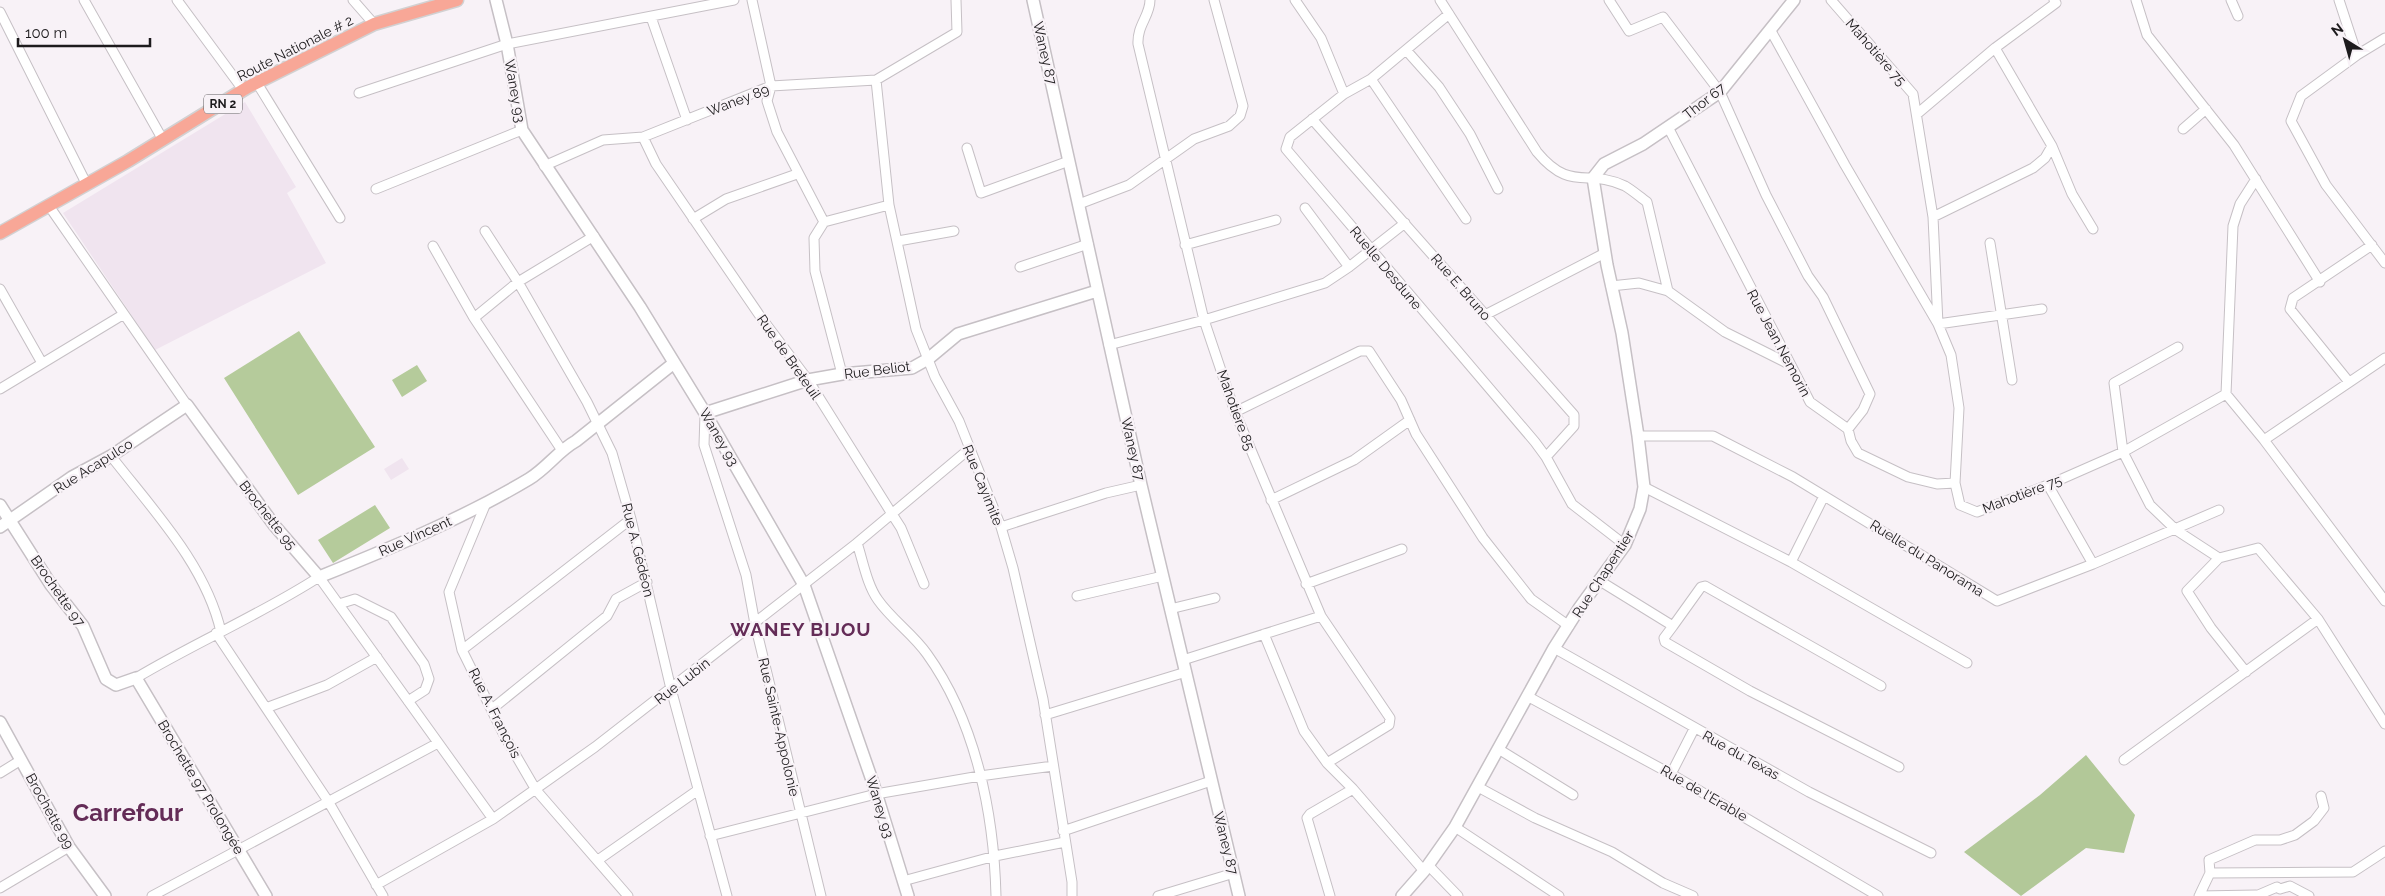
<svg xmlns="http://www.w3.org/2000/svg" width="2385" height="896" viewBox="0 0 2385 896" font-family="Raleway,sans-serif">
	<rect width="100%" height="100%" fill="#f8f2f7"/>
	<path fill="#f0e4ef" d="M245,102l51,85 -9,6 39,70 -171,87 -92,-137z
		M402,458l7,11 -18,11 -7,-11z"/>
	<path fill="#b5cb9b" d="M299,331l76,116 -77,48 -74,-117z
		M417,365l10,16 -25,16 -10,-17z
		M375,505l15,23 -57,35 -15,-23z"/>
	<path fill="#b2c898" d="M2086,755l49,60 -11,38 -38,-5 -65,48 -57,-44 76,-57z"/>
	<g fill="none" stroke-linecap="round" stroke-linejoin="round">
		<defs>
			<path id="street" d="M84,0l79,140
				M177,0l67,91
				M353,0l21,24
				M752,0l19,86 -4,15 10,31 47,90 -10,16 1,33 27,103
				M1150,0c0,16 -13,25 -12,44l66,276 31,92 86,204 69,102 -1,7 -62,38
				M1295,0l26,38 23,56
				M1440,0l97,152c34,41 50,16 88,34 7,4 15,11 22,16l21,89
				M1609,0l20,31 34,-14 57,75 46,103 42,81 15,21 47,97 -7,16 -15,19
				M1831,0l82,94 20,123 5,107 13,31 8,53 -4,75 5,22 17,7 71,-27 75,-33 103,-58 38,46 121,161
				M2136,0l11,35 87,110 86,137
				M2231,0l7,16
				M2339,0l18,55
				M0,12l87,173
				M1449,14l-78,65 -27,15 -54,43 -4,12 249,293 11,15 26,47 53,41
				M651,17l36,103
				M1771,31l74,134 93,159 104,-15
				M2385,38l-28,17 -56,41 -10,25 35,64 59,78
				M1995,48l57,98 20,48 21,35
				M1406,50l33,37 31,47 28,55
				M1371,79l95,140
				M876,80l13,125 27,124 19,48 24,44 42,106 12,41 30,131 29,183v14
				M257,83l83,135
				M359,93l148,-49 227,-44
				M1917,114l78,-66 61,-45 -2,-3
				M1312,119l262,296v11l-28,31
				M1668,127l142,275 38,27 3,12 7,12 50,24 29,7 18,-1
				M2183,129l23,-20
				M643,137l13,27 104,152 48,64 84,134 9,14 23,56
				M967,148l14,45 88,-32
				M544,166l59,-26 40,-3 128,-51 105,-6 81,-48 -1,-32
				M376,189l146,-59
				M1079,204l50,-19 65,-46 35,-13 11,-10 3,-10 -29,-106
				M49,206l138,199
				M1305,208l44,59
				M1933,217l100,-49 12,-10 7,-12
				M693,219l33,-20 71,-25
				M824,222l65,-17
				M485,231l33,51 69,120 25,51 19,66 40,170 56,207
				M898,241l56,-10
				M1990,243l22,137
				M1185,245l91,-25
				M433,246l41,72 87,131
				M1020,267l68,-23
				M1611,286l28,-3 29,8 57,41 64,32
				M0,289l42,74
				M1485,315l120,-62
				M474,318l44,-36 76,-46
				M1109,345l95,-25 121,-37 24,-16 56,-44
				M2178,347l-64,36 9,69 27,53 26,25 43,28
				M2349,382l-59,-73 3,-11 79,-53
				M0,389l124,-75
				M2226,394l7,-168 7,-22 16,-25
				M1235,412l125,-61h9l32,49 15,34 67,104 48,61 38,27
				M705,414l-1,31 42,130 9,49 66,272
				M1638,436h75l80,41 204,124 96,-37 126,-54
				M2264,440l121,-82
				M111,456c41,53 95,109 110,176
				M2048,485l45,79
				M1644,487l147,75 176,101
				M1271,500l83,-40 56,-40
				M486,503l-37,89 13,58 42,85 32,55 92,106
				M1001,527l105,-34 35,-8
				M857,543c6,18 10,42 21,57 14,20 35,34 49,54 49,68 67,160 69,242
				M1791,562l33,-66
				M1600,581l73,45 -9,12 1,4 85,49 149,76
				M1306,584l96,-35
				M1077,596l86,-20
				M339,604l16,-5 36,18 33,47 5,15 -4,11 -17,11
				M1170,609l45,-11
				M1673,626l28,-39 4,-1 176,100
				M216,633l112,168 55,95
				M1264,634l40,97 23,32 26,26 71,82
				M1554,648l255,144 122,61
				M462,650l169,-131
				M1183,660l138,-44
				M2246,672l-35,-44 -24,-37 32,-33 39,-10 60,71 67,105
				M136,678c60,-36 124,-63 183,-101l174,242
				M1527,696l144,78 207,122
				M266,708l61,-23 50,-28
				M492,709l115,-93 9,-17 31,-17
				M1045,715l141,-43
				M1500,750l73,45
				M2124,760l194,-141
				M0,773l21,-13
				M1671,774l23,-45
				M1478,787l57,31 77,34 51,31 30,13
				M1455,827l104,69
				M1063,831l148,-50
				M710,836l166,-42 104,-18 73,-10
				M598,860l100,-70
				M1428,865l30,31
				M2210,873l143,-1 32,-21
				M903,881l92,-25 70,-14
				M376,885l117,-66 102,-72 262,-204 111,-93
				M0,888l69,-41
				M2200,894l10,-21 -1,-13 46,-20h25l15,-5 19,-14 10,-13 -3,-12
				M152,896l286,-153
				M1158,896l76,-23
				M1330,896l-23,-78 3,-4 43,-25
				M2199,896l57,-1
				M2256,896l21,-9 3,2 10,-3 19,10"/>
			<path id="secondary" d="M496,0l11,44 15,86 118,177 65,106 99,172 69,198 35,113
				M1033,0l108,485 98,411
				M705,413l103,-33 34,-6 70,-6 16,-9 30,-25 139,-43
				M0,505l51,80 32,41 23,53 10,6 20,-7 130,218
				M0,527l72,-50 39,-21 76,-51 87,120 45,52c72,-29 143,-58 210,-98 18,-11 29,-28 47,-38l98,-78
				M0,722l69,125 36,49
				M1402,896l22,-25 31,-44 99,-179 26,-41 45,-62 15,-36 4,-22 -6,-51 -16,-103 -15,-68 -14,-87 11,-14 39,-20 77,-52 74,-92"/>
			<path id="primary" d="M0,233l128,-72 120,-74 126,-63 83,-24"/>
		</defs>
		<use href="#street" stroke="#c6c0c5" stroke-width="11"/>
		<use href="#secondary" stroke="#c6c0c5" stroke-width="14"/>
		<use href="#primary" stroke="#d2d1d2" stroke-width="15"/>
		<use href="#street" stroke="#fff" stroke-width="9"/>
		<use href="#secondary" stroke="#fff" stroke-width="11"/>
		<use href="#primary" stroke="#f8a797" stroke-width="12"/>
	</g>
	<g text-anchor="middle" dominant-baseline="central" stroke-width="4.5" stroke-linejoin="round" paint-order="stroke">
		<rect fill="#f8f2f7" stroke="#5f5c5e" stroke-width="1" x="204" y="94.5" width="38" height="19" rx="4"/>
		<g font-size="12" font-weight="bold" fill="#1d1b1d">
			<text x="223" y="104">RN 2</text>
		</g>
		<g font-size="14" fill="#1d1b1d" stroke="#f8f2f7">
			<text transform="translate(295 48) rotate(-27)">Route Nationale # 2</text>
			<text transform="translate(1876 52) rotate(49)">Mahotière 75</text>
			<text transform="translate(1045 53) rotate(77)">Waney 87</text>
			<text transform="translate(515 91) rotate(80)">Waney 93</text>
			<text transform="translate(738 100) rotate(-21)">Waney 89</text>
			<text transform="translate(1704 101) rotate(-38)">Thor 67</text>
			<text transform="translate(1386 268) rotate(50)">Ruelle Desdune</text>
			<text transform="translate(1461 287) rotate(49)">Rue E. Bruno</text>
			<text transform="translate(1779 343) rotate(62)">Rue Jean Nemorin</text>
			<text transform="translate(789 357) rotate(55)">Rue de Breteuil</text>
			<text transform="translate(877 370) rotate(-7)">Rue Beliot</text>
			<text transform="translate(1236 410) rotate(70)">Mahotiere 85</text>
			<text transform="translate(719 437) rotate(60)">Waney 93</text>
			<text transform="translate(1133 449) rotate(77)">Waney 87</text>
			<text transform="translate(93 466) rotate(-32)">Rue Acapulco</text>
			<text transform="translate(983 485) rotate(68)">Rue Cayimite</text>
			<text transform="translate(2022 494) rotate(-21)">Mahotière 75</text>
			<text transform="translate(268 515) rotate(52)">Brochette 95</text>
			<text transform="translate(415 536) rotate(-24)">Rue Vincent</text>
			<text transform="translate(638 550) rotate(76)">Rue A. Gédéon</text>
			<text transform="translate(1927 558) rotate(32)">Ruelle du Panorama</text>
			<text transform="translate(1603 574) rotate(-57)">Rue Chapentier</text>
			<text transform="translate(58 591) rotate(55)">Brochette 97</text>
			<text transform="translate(682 681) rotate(-38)">Rue Lubin</text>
			<text transform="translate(495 713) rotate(63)">Rue A. François</text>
			<text transform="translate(779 727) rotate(77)">Rue Sainte-Appolonie</text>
			<text transform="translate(1741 755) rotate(29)">Rue du Texas</text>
			<text transform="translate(201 787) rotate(59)">Brochette 97 Prolongée</text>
			<text transform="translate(1704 793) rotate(30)">Rue de l'Erable</text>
			<text transform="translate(880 807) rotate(73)">Waney 93</text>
			<text transform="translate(50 811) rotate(61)">Brochette 99</text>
			<text transform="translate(1226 843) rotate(76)">Waney 87</text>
		</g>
		<g font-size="19" font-weight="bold" letter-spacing="1" fill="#642c57" stroke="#f8f2f7">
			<text x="801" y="629">WANEY BIJOU</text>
		</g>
		<g font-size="24" font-weight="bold" fill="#642c57" stroke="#f8f2f7">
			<text x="128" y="812">Carrefour</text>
		</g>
	</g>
	<g transform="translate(2345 40) rotate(323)" stroke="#f8f2f7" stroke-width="4" paint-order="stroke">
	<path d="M0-4L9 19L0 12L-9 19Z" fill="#1d1b1d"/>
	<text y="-8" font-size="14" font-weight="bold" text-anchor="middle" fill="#1d1b1d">N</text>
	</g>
	<path d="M18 38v8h132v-8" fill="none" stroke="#1d1b1d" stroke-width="2.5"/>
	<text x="25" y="38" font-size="15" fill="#1d1b1d" stroke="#f8f2f7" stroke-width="4" paint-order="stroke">100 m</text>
</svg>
